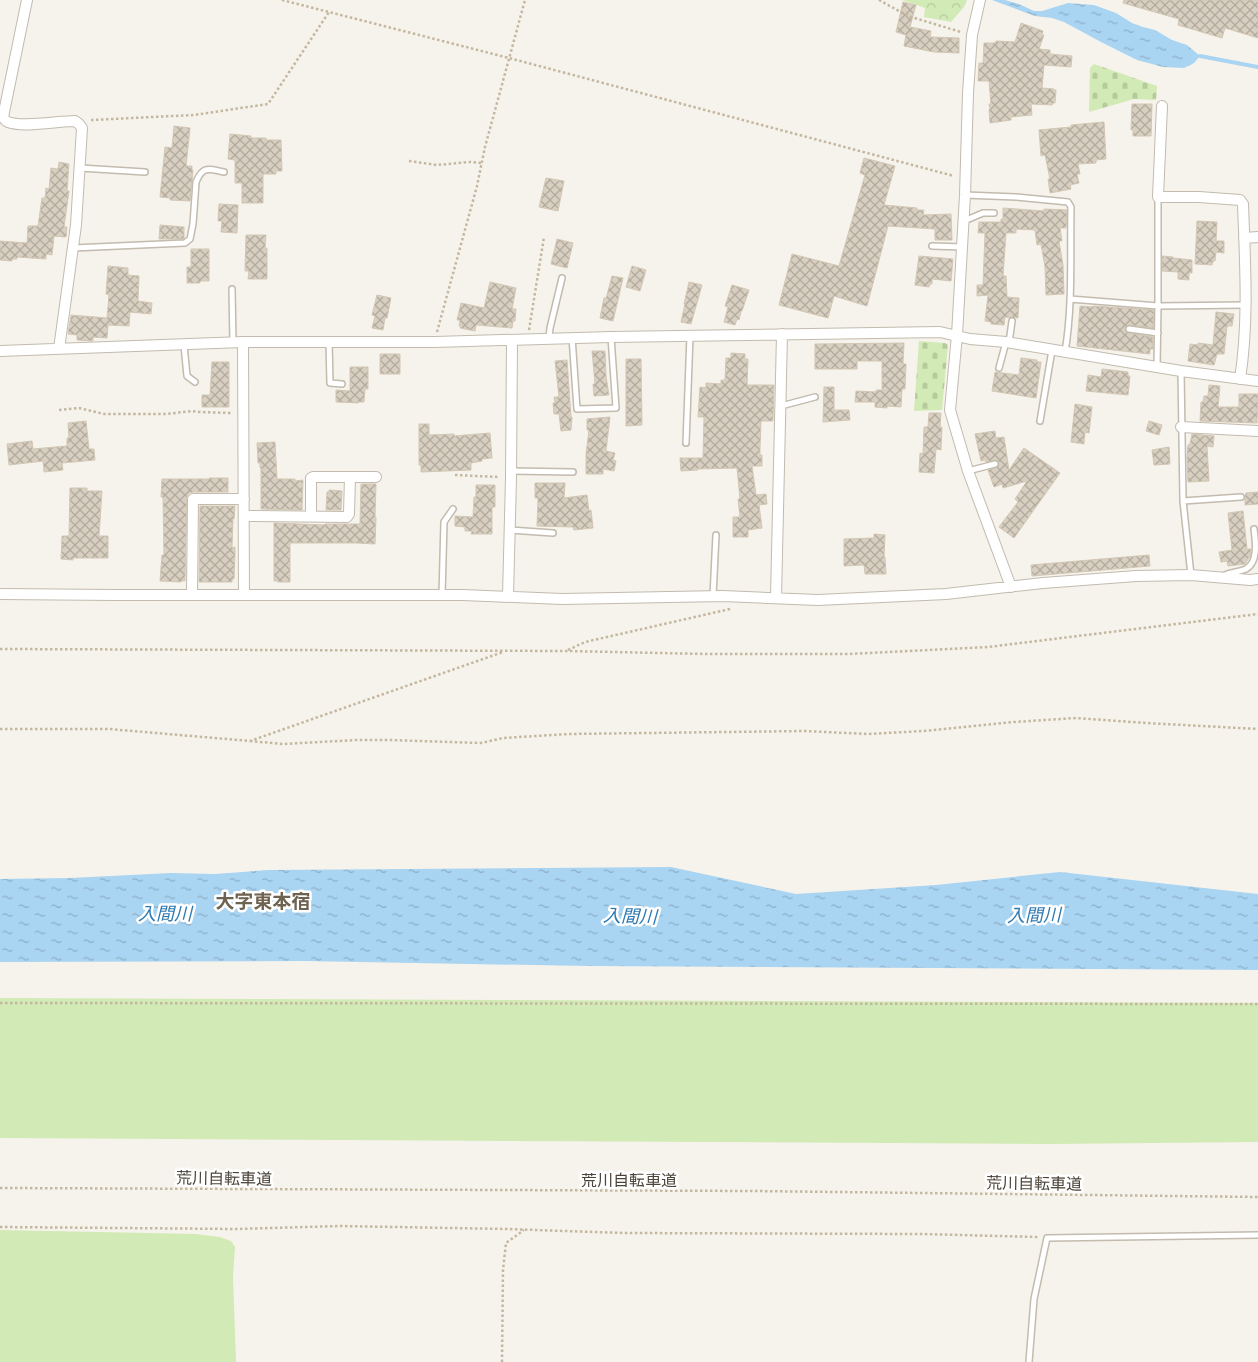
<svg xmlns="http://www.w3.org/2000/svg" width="1258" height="1362" viewBox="0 0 1258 1362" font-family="'Asap Condensed','Noto Sans JP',sans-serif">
	<defs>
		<pattern id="forest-crowns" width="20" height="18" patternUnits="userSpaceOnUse" patternTransform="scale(1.25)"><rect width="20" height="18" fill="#d2eab5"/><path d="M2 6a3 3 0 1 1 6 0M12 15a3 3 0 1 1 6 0" fill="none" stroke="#b6ca9c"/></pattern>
		<pattern id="cemetery-stones" width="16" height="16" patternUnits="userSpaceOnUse" patternTransform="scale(1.25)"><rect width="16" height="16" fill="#d2eab5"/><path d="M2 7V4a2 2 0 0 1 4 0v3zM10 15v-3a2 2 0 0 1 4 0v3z" fill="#b6ca9c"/></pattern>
		<pattern id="water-ripples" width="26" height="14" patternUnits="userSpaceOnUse" patternTransform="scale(1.25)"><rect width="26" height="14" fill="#a9d4f2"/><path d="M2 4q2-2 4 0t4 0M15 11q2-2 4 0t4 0" fill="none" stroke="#8caec5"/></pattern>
		<pattern id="building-cross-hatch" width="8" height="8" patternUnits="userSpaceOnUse" patternTransform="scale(1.25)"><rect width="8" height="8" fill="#d8cfc1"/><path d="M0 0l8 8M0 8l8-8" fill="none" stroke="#b1aa9e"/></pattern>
	</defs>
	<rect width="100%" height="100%" fill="#f6f3ec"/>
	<path fill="#d2eab5" d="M0,998l1258,5v139l-210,2 -1048,-6z
		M0,1230l196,4 24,3 11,4 4,6 -2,30 3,85h-236z"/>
	<path fill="url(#forest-crowns)" d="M902,0h65l-3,7 -13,15 -27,-5 1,-9z"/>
	<path fill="url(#cemetery-stones)" d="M1094,64l63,22 -1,14 -22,-1 -45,13 1,-44z
		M919,341l26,2 3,2 -6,65 -28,1z"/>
	<path fill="url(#water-ripples)" d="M992,0h13l14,4 15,7h8l26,-8 26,2 22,8 16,10 11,4 12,3 17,10 15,5 13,11 -6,7 -10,5 -21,-1 -26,-7 -36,-18 -37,-20 -12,-4 -17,-2z
		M671,867l125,27 140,-9 124,-13 198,22v76l-670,-4 -284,-5 -304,1v-83l70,-1 101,-5 44,1 54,-4z"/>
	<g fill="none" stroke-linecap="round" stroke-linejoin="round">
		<path stroke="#a9d4f2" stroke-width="4" d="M1200,56l58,11"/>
	</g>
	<path fill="url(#building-cross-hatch)" stroke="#d3c7b4" d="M1124,0h134v38l-33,-10 -3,10 -44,-13 1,-6 -56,-16z
		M903,2l13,3 -6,22 21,4 -1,6 29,1v15l-25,-1 -30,-6 2,-11 -10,-3z
		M1021,23l22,8 -1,4h2l-5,14 11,1v4l22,2 -1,11 -27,-2 -2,23 12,1v1h2l-1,13h-2l-1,2 -21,-1 1,11 -21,2v3l-21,3 -1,-13 1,-1 -1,-5h2l-2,-23h-11l1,-18h4l1,-20h11l1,-2 19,1z
		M1132,104h20l-1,32h-18v-6h-2z
		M1104,122l2,37 -10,1v3l-18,1 2,10h-3l2,9 -9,2 1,4 -21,4 -2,-14h2l-5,-24 -4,1 -2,-26 32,-3v-2z
		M174,126l16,2 -4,38h6v4h1l-3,31 -20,-1v-2l-10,-1 5,-50 7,1z
		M230,134l21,2v2h15v2h15l1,31h-6v3h-13v29h-21v-20h-7v-23l-7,-1z
		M864,158l31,8 -11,39 33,3v2h7l-1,5 28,-1 1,26h-17v-11l-47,-3 -21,80 -33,-10 -6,22 -49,-13 13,-51 47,12 26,-91 -5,-2z
		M59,162l10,2 -2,27h2l-5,36h3l-1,10 -12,-1 -2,19 -6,-1v5l-29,-2v2h-5v2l-12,-1v-19l27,2 1,-17h10l4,-28h3l1,-10 3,1 2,-21 7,1z
		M546,178l18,3 -6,30 -19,-4z
		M219,204l19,1 -1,28 -16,-1 1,-11h-4z
		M1003,208l41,3v-2l23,1 -1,18h-6l2,13h-3l4,24 1,29 -18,1 -1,-28 -4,-23 -4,1 -2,-15 -19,-1v4h-10l-3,43h3l1,21 12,1 -1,20 -13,-1 -1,8 -13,-1v-2l-6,-1 3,-26 -11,1v-11h6l2,-52h-7l1,-11h22v-3h2z
		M1197,221l20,1 -1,19h8v12l-8,-1 -1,9h-2l-1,4 -17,-1z
		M160,225l24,2v12h-25z
		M246,235h20l-1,13h2v31h-19l1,-8h-4z
		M557,239l16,4 -6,25 -16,-4z
		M191,249h18v32h-9v2h-13v-16h4z
		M919,256l34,3 -2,22 -19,-2v5h-2l-1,3 -14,-2z
		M1162,256l11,1v1l19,2v13h-3v7l-11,-1v-7l-16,-1z
		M108,266l20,2v7l11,1 -1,25 14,2 -1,11 -21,-2 -1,14 -21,-1 -1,13 -14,-1v4l-16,-1v-5l-9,-1 3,-19 36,3 2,-23 -3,-1z
		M632,266l14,4 -6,21 -14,-4z
		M612,276l11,2 -10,43 -13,-3 4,-20h2l1,-3z
		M490,282l26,6 -4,21h4l-1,12h-2l-1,7 -36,-3 -1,6 -15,-3 1,-2h-2l1,-6h-3l4,-17 23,5z
		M689,282l13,3 -11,39 -10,-2 4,-18h-1z
		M732,285l17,5 -7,21h-1l-2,9 -2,-1 -2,6 -11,-3 4,-15 -3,-1z
		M377,295l14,3 -4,20h-2l-2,12 -11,-2 3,-12 -3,-1z
		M1080,306l13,1v-1l61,4 -1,18 -24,-3 -3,1 -1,3 1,3 2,1 25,4v12h-3v5l-73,-8z
		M1216,312l18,2 -2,12h-5l-3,28h-7l-3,11 -26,-4 2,-17 8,1v-2l15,2z
		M904,343l-1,21h3l-1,25h-3l-1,18 -14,-1v2l-12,-1v-5h-20l1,-11 20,1v-2h6v-29h-25v8h-42v-25z
		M592,351h13l1,25 3,19 -15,1 -1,-12h2z
		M731,353l14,1v5h3l-1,26h27l-1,36h-12l-1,27v7h2v11h-10l4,29 10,-1 1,10 -8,1 3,23 -14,2v7h-15v-20h7l-2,-18h2l-3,-31 -40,1 1,1 -17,1 -1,-13h23l1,-41h-6l2,-30 6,1v-5l15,1v-4h4l1,-22h5z
		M380,354h20v20h-20z
		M1021,358l16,2v2h4l-5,36 -44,-7 3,-19 24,3z
		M626,359h15l1,66 -16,1z
		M567,360l4,57h1l-1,13 -10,1 -2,-17h-5l-1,-11h2l-1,-6h5l-4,-36z
		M212,362h17v45h-27v-12h8z
		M350,367h18v22h-3l-1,13h-6v1l-22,-1v-12l14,1z
		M1102,369l26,3v4h2l-2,19 -42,-4 2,-16 13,2z
		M1209,385l11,1 -2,21h21v-13h19l-1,29 -57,-2 1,-19h2l1,-6h4z
		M824,387h10v23h15l1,10 -27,2z
		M1075,404l17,3 -3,26 -4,-1 -1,12 -13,-2z
		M929,413h12l-1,14h2l-1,23 -5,-1 -2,24 -15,-1 1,-19 3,1 1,-27h4z
		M610,417l-4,34 9,2 -2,7 3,1 -2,10 -11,-2v5h-17v-20l3,-24h-2v-11z
		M86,421l3,28h5l1,11 -33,3 1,7 -19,2 -1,-11 -34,4 -2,-21 25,-3 1,8 34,-3v-8h2l-1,-15z
		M1149,421l13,4 -3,10 -13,-4z
		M419,424h10v11l25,-1v2l36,-3 2,25 -10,1v2l-11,2v7l-50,2v-7h-2z
		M995,431l1,7 8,-1 5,33 15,-22 36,25 -46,65 -15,-11 19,-25 -3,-3 12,-18 -24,7 -1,-4 -8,3 -6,-17 10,-3 1,-5 -3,-2 -10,2 -1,-2 -4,1 -6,-27z
		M1192,434l22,2 -1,11 -6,-1 2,35 -21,1 -1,-25 1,-12 2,-1z
		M275,442l2,37h18v2l8,-1 -1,30 -41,-1v-41h-1v-5h-2l-1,-20z
		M1169,447l1,17 -16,1 -2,-15z
		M209,478h19v14h-35l-4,1 -2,3 -2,85h-4v1l-21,-1 2,-26h2l-1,-58h-2l1,-18h48z
		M535,483h30l-1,15 23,-3 2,16 2,-1 2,18 -19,2 -1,-3 -36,-1 1,-28h-3z
		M361,484h15l-1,33h1l-1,27 -19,-1h-66v39h-12v-1h-4v-58l51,2v-1h35z
		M476,485h19v22h-3v27h-21l1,-3h-7v-4l-10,-1v-10l18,1 1,-20h2z
		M70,488h17v3h15l-3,45h9v22h-35v2l-12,-1 1,-23h7z
		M329,490l13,1 -1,19h-15l1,-18h2z
		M1258,492v12l-13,1v-10l1,-1v-1z
		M200,506h35l-1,13h-1l-1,29 3,-1v8l-1,24h-2v3h-33z
		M1243,511l4,38h4l-1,7 -5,8 -17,2 -1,-5 -6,1 -2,-10 13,-2 -4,-37z
		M874,534l11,1 -1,22h1l1,17h-21l-1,-9 -20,1v-27l30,-1z
		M1149,555l1,11 -118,10 -1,-11z"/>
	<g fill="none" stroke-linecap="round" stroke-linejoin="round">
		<defs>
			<path id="service" d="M80,168l65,4
				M965,195l51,2 52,5 3,5c-1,48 2,98 -6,145
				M964,221l19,-8h11
				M932,246l30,1
				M73,248l112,-5 5,-4 3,-15 3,-42c7,-17 13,-13 28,-10
				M232,289l1,54
				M1070,299l88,7 88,-1
				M1129,329l29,4
				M572,337l5,72 39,-1 -5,-71
				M549,338l1,-10 12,-50
				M329,342l1,41 12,1
				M1009,343l3,-22
				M184,345l3,31 8,6
				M1157,367l1,-61v-109
				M999,368l7,-26
				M1181,371l2,130 8,74
				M781,406l34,-9
				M1040,421l12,-71
				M686,443l4,-107
				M511,471l62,1
				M968,471l27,-7
				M1183,501l58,-4
				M510,530l43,3
				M1223,576c9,-5 14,-3 23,-7 12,-7 10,-25 8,-40
				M442,595l2,-73 9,-13
				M713,596l3,-61
				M1029,1362l5,-63 13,-61 211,-3"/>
			<path id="minor" d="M27,0l-24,117c2,3 2,4 5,5 14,6 50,-1 67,-1l4,3 3,4 -6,97 -17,124
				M980,0l-8,35 -4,58 -3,102 -8,140 -7,75 18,61 43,116
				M1162,106l-4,91h41l41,3 3,4c2,58 6,117 -3,175
				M1244,238l14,-1
				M243,342l1,253
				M0,351l243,-9h192l176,-5 329,-5 30,7 36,3 175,29 77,10
				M1181,427l77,4
				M244,516l103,1 2,-3 1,-37
				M311,517v-39l2,-1h63
				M0,594l115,1h348l99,4 161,-3 95,4 128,-6 97,-11 93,-7 55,-1 59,5 8,-1
				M192,595l1,-96h51
				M508,596l3,-118 1,-138
				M776,598l6,-264"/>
		</defs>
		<use href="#service" stroke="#c2bbae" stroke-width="8"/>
		<use href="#minor" stroke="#c2bbae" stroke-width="12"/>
		<path stroke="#c4b79f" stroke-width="2.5" stroke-dasharray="2.5 2.5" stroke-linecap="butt" d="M282,0l227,58 445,118
			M879,0l29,16 53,16
			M91,120l103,-5 74,-11 61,-92
			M409,161l28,4 33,-3 11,1
			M529,330l15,-93
			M437,332l40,-146 8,-39 40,-147
			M59,410l20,-2 25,6h62l26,-3 7,1 33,1
			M455,475l44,2
			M0,649l567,2 139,3h142l140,-7 270,-33
			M568,650l17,-8 145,-33
			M0,729h109l141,12 253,-89
			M250,741l33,3 74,-4h33l91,3 22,-5 66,-4 235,-3 64,3 55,-3 91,-9 62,-4 70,5 112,6
			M0,1003l1258,1
			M0,1188l753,3 505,6
			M0,1227l237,2 103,-3 167,3 117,4 297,1 117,3
			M502,1362l1,-92 3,-27 18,-13"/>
		<use href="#service" stroke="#fff" stroke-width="5"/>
		<use href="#minor" stroke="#fff" stroke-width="10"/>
	</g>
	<g text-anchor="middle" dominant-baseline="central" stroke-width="5" stroke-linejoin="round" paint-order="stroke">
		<g font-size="16" fill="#4b4439" stroke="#fff">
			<text transform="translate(224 1178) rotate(1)">荒川自転車道</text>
			<text x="629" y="1180">荒川自転車道</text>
			<text transform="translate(1034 1183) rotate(1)">荒川自転車道</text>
		</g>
		<g font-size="18" font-style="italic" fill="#2e7ab2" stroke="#fff">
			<text x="165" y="913">入間川</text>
			<text transform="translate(1034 915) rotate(-1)">入間川</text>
			<text transform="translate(630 916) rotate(2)">入間川</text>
		</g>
		<g font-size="19" font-weight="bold" fill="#6e6250" stroke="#fff">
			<text x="263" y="901">大字東本宿</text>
		</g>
	</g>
</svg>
